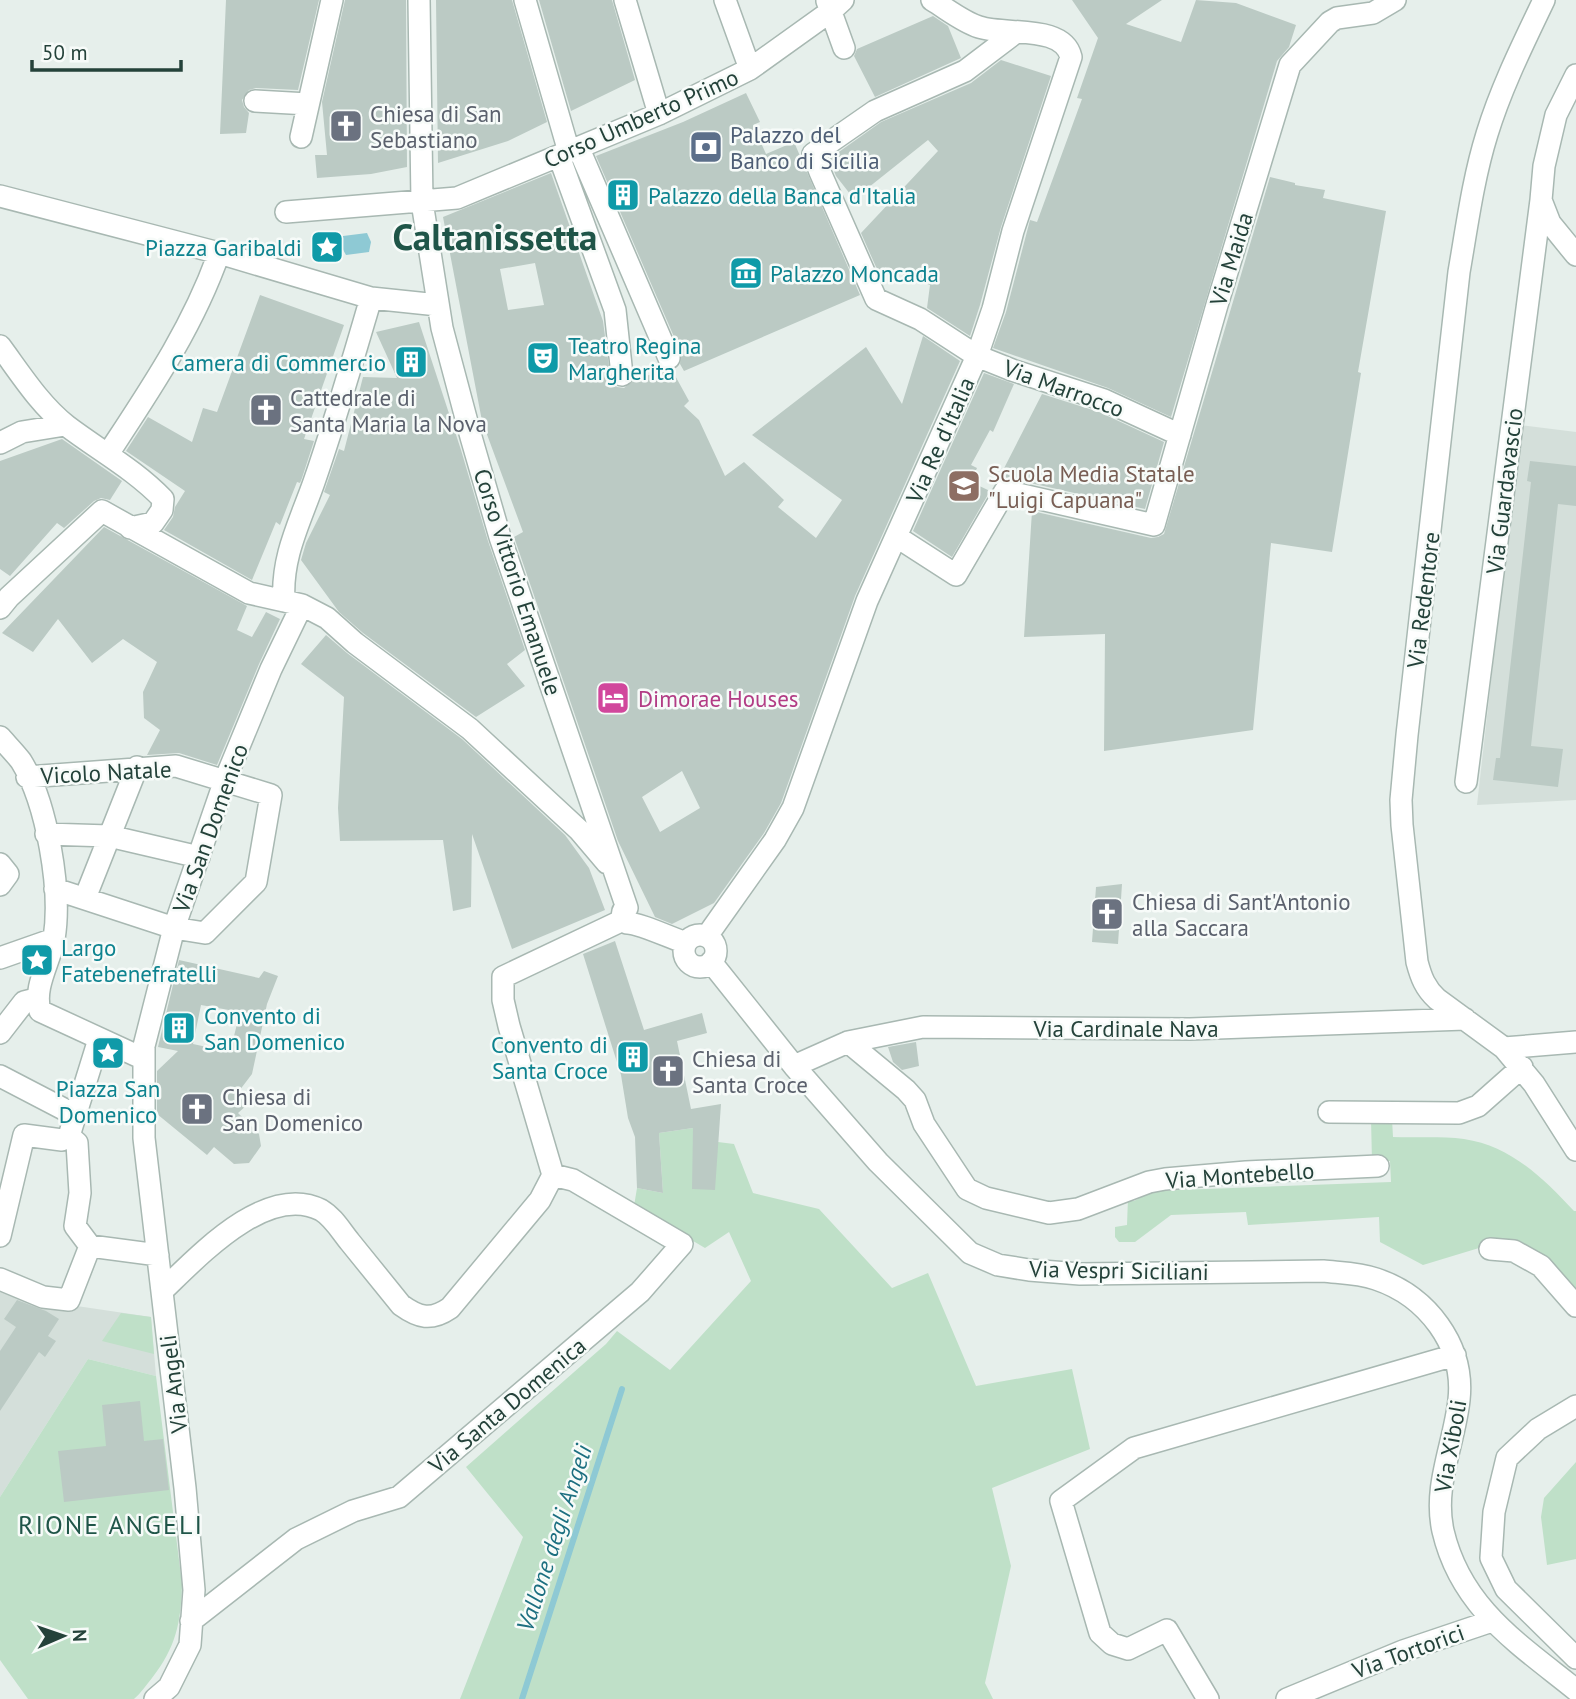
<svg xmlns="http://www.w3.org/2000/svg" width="1576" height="1699" viewBox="0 0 1576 1699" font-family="'PT Sans',sans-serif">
	<rect width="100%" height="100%" fill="#e6efeb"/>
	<path fill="#d4dfda" d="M1520,425l56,7v368l-99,5z
		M0,1284l43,17 108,16 5,59 -68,-17 -88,138z"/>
	<path fill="#bfe0c8" d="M1371,1119h21l1,18c23,1 48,-1 71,2 47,7 79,39 110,72h2v88l-75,-54 -22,3 -56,17 -43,-23 -1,-25 -131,8 -2,-13 -75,3 -36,27h-16l-4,-5v-10l12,-2 1,-27 6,3 19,-10 238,-9 -1,-21h-18z
		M693,1128l25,14 16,2 19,49 66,16 73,79 36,-15 48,113 96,-17 18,80 -98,39 19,78 -26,117 8,16h-533l63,-162 -57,-70 140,-123 11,-13 53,39 81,-89 -22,-49 -24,16 -71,-42 3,-18 26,5 -4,-60z
		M121,1313l30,4 3,37 -52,-13z
		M88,1359l68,17 26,208c-1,39 -6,63 -30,94 -6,7 -11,15 -18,21h-106l-28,-39v-163z
		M1576,1462v97l-29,6 -6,-48 3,-19z"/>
	<path fill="#8ec9d4" d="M367,233l4,9 -2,10 -23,3 -5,-9 2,-10z"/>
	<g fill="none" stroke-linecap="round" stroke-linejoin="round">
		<path stroke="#8ec9d4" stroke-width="6" d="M522,1699l100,-310"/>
	</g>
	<path fill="#bbcac4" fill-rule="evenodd" d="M226,0h93l-21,90 -42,-2 -7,2 -7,10 2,7 5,6 -3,20 -26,1z
		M345,0h61l1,167 -36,7 -54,4 -2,-23h12l-5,-53z
		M436,0h76l35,122 -39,19 -70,22z
		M539,0h73l23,80 -64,31z
		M1072,0h90l-36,24 55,18 15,-42 40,3 60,22 -7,22 -12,14 -106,356 -63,-29 -115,-40 13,-36 24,-92 7,2 45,-123 -5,-1 21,-60z
		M933,16l15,10 13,32 -86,39 -21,-41 3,-7z
		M1001,60l50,16 -50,151 -21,78 -10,31 -43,-28 3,-23 -45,-18 -5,9 -19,-43 77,-82 -10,-11 -74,59 -18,-23 -7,-17 52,-37 90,-39z
		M746,93l14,29 -7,3 13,29 28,-12 66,153 -176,76 -4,-7 1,-11 -85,-197 87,-34z
		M551,173l52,148 8,61 6,5 7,1 10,-8 30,-10h8l17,31 -5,5 15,14 26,56 19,-14 40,38 -6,7 38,31 26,-38 -90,-65 114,-88 36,57 21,-68 37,25 -105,235 -74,207 -17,30 -50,70 -42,21 -17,-7 -37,-76 -104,-304 9,-5 -41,-111 -39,-204zM535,263l9,42 -36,5 -8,-41zM682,771l18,37 -40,24 -18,-35z
		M1270,177l25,6v2l30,5 -2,8 63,13 -28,161 3,1 -29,179 -61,-9 -18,187 -149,21 1,-117 -81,3 8,-126 119,27 7,-1 6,-3z
		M260,295l84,30 -40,114 10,2 -12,37 -2,5 -3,-1 -17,43 -4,-3 -24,58 -88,-50 9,-13 2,-10 10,-16 -59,-40 22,-34 44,25 11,-34 14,4z
		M419,322l42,128 27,91 37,109 -18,14 18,22 -49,31 -113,-84 -24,-21 -38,-52 5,-17 24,-48 -6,-3 15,-43 5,2 19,-74 34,1 -21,-46z
		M984,373l30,11 -21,48 -3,-2 -19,35 6,3 -6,14 19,9 -38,66 -39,-26z
		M1042,394l57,18 65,30 -19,67 -137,-31 -10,2z
		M62,439l60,42 -12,19 -9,-2 -7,3 -30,27 -7,-5 -47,53 -10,-7v-108z
		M1530,461l46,5v40l-18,-2 -27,242 32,3 -5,38 -65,-7 3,-22h4l31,-276 -4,-1z
		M104,527l143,79 -10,24 15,7 14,-25 14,7 -21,45 -42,101 -38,-12 -32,2 13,-25 -16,-12 -1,-26 14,-30 -34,-23 -31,24 -34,-44 -25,33 -31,-19z
		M326,635l21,18 115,86 103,96 24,33 16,42 -93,39 -40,-115 -1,73 -18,4 -10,-71 -103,1 -2,-33 6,-111 -43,-33z
		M1122,884l-4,60 -26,-2 4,-55z
		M615,941l29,89 58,-17 5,20 -30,8 14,68 30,-5 -6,86 -23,-1 1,-61 -34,5 4,60 -26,-5 -2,-51 -7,-19 -7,-43 -38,-121z
		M179,960l80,18 5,-7 14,5 -11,28 -15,70 -16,21 12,9 -10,9 21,21 2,12 -12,17 -15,1 -20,-17 -7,8 -50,-41v-43l21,-20 -20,-4zM201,1005l39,7 -10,40 -37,-8z
		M916,1042l3,24 -17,4 -9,-8 -5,-15z
		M17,1300l29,11 13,8 -11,17 8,5 -11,16 -6,-5 -39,59v-60l16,-24 -12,-8z
		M140,1401l4,40 19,-2 6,51 -105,12 -6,-51 48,-5 -4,-41z"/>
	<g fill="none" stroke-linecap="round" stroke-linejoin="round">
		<defs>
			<path id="minor" d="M419,0l3,202 20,126 29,109 29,100 127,371
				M525,0l44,152
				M625,0l34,114
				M725,0l25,69
				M1544,0c-21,44 -43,88 -57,134 -14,45 -20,92 -28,138l-52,463 -6,65 1,25 15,137c4,15 8,26 20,37l67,49 30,36 42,66
				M827,1l17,47
				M1015,33l-50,38 -90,40 -62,43 7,18 56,127 44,20 57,37 35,14 92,30 76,35
				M1576,75l-20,40 -12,51 -3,34 9,23 26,32
				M255,101l53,3
				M301,137l31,-137
				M579,149l90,209
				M559,156l56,154 7,65
				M0,196l219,57 152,45 67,7
				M286,212l171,-14 202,-84 91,-45 81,-58 12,-11
				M0,346c20,27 40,59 67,80 33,25 67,43 96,73l-1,11 -9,13 -23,5
				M0,443l22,-11 43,-7
				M108,454c42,-64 85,-127 111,-201
				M897,537l59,38 49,-84 149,34 63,-220 73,-240 40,-43 7,-4 36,-5 22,-13
				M284,601c-3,-44 16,-79 30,-119 21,-60 39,-123 57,-184
				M0,608l9,-11 93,-86 147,82 53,12 25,13 28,25 115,86 109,101 28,33
				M0,737c7,8 15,16 21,24 26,42 41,129 33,178 -4,23 -21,48 -14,72l104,48
				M27,777l149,-11 95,29 -15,87 -51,51 -31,-5 -119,-39
				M1466,782l75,-582
				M46,834l63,2 90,21
				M0,864l8,10 -8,11
				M85,898l52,-131
				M623,911l-1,6 5,6c12,0 44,15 59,20
				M684 951a16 16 0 1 1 32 0a16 16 0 1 1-32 0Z
				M707,936l68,-96 18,-32 74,-207 110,-245 16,-47 20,-78 58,-174c-8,-33 -65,-21 -92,-30 -16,-5 -32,-18 -47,-27
				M0,958l54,-19
				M711,962l83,104 84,96 92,91 28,12 31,5 51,4 243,-3c18,2 36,2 53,8 51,17 89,66 83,121 -5,45 -26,86 -16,131 18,77 76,113 133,159
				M0,1033l24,-31 12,-3
				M848,1042l58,48 9,10 9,24 43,65 19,9 63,15 29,-4 71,-27 16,-3 81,-7 132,-6
				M1504,1048l72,-6
				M794,1066l54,-24 75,-15 267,2 275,-10
				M0,1076l75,39
				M1329,1112l130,1 19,-7 44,-39
				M69,1136l8,7 3,50 -5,33 15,20
				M0,1236l24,-101 38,5 7,-4 30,-97
				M1490,1249l24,2 27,15 35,40
				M0,1279l43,18 26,3 21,-54 68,9
				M162,1291c35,-33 104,-109 159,-81 12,7 20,21 29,32 17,21 34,42 51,63 18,13 30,16 49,3l90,-108 13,-25 -44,-149 -6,-26v-23l120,-57
				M1576,1406l-38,23 -31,29 -13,54 -3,46 15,31 70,69
				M191,1621l105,-82 57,-28 46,-14 241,-205 42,-48 -109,-64 -20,-5
				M155,1699l14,-12 21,-42 4,-55 -9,-102 -41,-350v-92l30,-118 51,-148 46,-111 31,-64
				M1208,1699l-41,-69 -39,19 -16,-5 -12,-11 -39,-132 73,-53 321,-93
				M1287,1699l116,-48 89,-30"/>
		</defs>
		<use href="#minor" stroke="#a8b8b2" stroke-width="24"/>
		<use href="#minor" stroke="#fff" stroke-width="21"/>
	</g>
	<defs>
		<symbol id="church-square" viewBox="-11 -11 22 22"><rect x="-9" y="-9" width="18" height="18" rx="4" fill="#6b7280" stroke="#f7fbf9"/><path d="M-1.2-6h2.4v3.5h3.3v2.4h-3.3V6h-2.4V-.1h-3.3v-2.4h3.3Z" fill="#fff"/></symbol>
		<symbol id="bank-square" viewBox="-11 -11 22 22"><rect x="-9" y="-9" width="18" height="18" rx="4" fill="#5c6f8a" stroke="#f7fbf9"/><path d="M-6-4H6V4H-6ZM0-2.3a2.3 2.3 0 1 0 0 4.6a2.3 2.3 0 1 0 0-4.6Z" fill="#fff"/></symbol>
		<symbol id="building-square" viewBox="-11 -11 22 22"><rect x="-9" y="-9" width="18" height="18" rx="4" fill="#0f9aa8" stroke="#f7fbf9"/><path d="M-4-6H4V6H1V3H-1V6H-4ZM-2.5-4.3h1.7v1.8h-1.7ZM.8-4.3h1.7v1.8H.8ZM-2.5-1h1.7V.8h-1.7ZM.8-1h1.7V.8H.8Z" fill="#fff"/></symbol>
		<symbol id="sight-square" viewBox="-11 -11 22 22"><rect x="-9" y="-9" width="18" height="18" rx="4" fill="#0f9aa8" stroke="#f7fbf9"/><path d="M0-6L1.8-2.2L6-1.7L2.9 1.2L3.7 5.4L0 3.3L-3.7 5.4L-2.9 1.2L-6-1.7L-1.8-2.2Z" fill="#fff"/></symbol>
		<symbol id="museum-square" viewBox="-11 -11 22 22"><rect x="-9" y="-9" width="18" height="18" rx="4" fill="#0f9aa8" stroke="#f7fbf9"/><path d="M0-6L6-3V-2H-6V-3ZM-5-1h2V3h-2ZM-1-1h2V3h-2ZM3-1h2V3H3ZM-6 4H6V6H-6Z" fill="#fff"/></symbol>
		<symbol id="theatre-square" viewBox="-11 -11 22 22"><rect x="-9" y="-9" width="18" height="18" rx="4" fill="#0f9aa8" stroke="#f7fbf9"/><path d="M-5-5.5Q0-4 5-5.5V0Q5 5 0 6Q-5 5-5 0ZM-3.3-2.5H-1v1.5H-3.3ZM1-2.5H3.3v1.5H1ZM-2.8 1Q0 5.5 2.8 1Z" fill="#fff"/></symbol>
		<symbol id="school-square" viewBox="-11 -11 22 22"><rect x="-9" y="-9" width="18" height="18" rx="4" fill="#8d6e63" stroke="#f7fbf9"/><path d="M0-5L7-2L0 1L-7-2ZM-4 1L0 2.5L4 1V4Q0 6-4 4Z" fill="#fff"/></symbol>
		<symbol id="hotel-square" viewBox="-11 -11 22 22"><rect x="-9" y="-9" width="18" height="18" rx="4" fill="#d1479c" stroke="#f7fbf9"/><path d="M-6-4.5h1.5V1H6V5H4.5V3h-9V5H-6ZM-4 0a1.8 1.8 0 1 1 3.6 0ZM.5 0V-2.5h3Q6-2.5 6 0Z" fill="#fff"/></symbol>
	</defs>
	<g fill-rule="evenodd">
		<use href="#church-square" x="327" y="107" width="38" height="38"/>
		<use href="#bank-square" x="687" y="128" width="38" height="38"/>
		<use href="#building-square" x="604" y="176" width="38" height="38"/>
		<use href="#sight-square" x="308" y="228" width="38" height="38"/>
		<use href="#museum-square" x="727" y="254" width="38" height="38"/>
		<use href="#theatre-square" x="524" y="339" width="38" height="38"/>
		<use href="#building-square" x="392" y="343" width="38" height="38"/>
		<use href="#church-square" x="247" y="391" width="38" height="38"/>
		<use href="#school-square" x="945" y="467" width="38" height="38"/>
		<use href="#hotel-square" x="594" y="679" width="38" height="38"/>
		<use href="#church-square" x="1088" y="895" width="38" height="38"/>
		<use href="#sight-square" x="18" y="941" width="38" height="38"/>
		<use href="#building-square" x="160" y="1009" width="38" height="38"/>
		<use href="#sight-square" x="89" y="1034" width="38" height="38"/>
		<use href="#building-square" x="614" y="1038" width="38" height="38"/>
		<use href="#church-square" x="649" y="1052" width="38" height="38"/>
		<use href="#church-square" x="178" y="1090" width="38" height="38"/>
	</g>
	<g text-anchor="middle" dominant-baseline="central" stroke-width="5" stroke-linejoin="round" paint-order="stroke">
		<g font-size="23" fill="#5b616d" stroke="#f7fbf9" text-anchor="start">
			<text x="370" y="113">Chiesa di San<tspan x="370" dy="26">Sebastiano</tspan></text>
			<text x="290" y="397">Cattedrale di<tspan x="290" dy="26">Santa Maria la Nova</tspan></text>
			<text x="1132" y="901">Chiesa di Sant'Antonio<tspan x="1132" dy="26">alla Saccara</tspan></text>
			<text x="692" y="1058">Chiesa di<tspan x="692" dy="26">Santa Croce</tspan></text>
			<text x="222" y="1096">Chiesa di<tspan x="222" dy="26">San Domenico</tspan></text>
		</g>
		<g font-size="23" fill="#24423a" stroke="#f7fbf9">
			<text transform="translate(641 118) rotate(-24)">Corso Umberto Primo</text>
			<text transform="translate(1231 259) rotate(-73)">Via Maida</text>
			<text transform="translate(1064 388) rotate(20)">Via Marrocco</text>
			<text transform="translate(940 440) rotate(-66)">Via Re d'Italia</text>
			<text transform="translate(1504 491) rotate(-83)">Via Guardavascio</text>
			<text transform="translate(518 582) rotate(72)">Corso Vittorio Emanuele</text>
			<text transform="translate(1423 600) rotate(-83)">Via Redentore</text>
			<text transform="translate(106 772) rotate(-3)">Vicolo Natale</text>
			<text transform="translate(210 828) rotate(-70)">Via San Domenico</text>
			<text x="1126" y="1028">Via Cardinale Nava</text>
			<text transform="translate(1240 1175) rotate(-4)">Via Montebello</text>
			<text transform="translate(1119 1270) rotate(1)">Via Vespri Siciliani</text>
			<text transform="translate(173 1384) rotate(-97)">Via Angeli</text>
			<text transform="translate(507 1405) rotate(-40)">Via Santa Domenica</text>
			<text transform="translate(1450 1446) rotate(-80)">Via Xiboli</text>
			<text transform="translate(1408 1651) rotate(-20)">Via Tortorici</text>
		</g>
		<g font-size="23" fill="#4e5e75" stroke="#f7fbf9" text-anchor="start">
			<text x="730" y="134">Palazzo del<tspan x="730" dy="26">Banco di Sicilia</tspan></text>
		</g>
		<g font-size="23" fill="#0d838f" stroke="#f7fbf9" text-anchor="start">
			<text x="648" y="195">Palazzo della Banca d'Italia</text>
			<text x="302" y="247" text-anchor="end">Piazza Garibaldi</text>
			<text x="770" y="273">Palazzo Moncada</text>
			<text x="568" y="345">Teatro Regina<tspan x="568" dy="26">Margherita</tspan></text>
			<text x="386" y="362" text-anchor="end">Camera di Commercio</text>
			<text x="61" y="947">Largo<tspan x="61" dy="26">Fatebenefratelli</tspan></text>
			<text x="204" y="1015">Convento di<tspan x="204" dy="26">San Domenico</tspan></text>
			<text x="608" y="1044" text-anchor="end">Convento di<tspan x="608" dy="26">Santa Croce</tspan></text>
			<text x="108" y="1088" text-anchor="middle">Piazza San<tspan x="108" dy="26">Domenico</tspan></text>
		</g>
		<g font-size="23" fill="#785e54" stroke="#f7fbf9" text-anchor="start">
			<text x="988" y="473">Scuola Media Statale<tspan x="988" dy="26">"Luigi Capuana"</tspan></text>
		</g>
		<g font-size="23" fill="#b23c85" stroke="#f7fbf9" text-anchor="start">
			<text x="638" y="698">Dimorae Houses</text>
		</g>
		<g font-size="24" font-style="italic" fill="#1c6f80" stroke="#f7fbf9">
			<text transform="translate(554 1538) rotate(-72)">Vallone degli Angeli</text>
		</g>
		<g font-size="26" letter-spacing="2" fill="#1f5548" stroke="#f7fbf9">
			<text x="111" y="1524">RIONE ANGELI</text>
		</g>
		<g font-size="37" font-weight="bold" fill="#1f5548" stroke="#f7fbf9">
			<text x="495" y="236">Caltanissetta</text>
		</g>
	</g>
	<g transform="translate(63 1636) rotate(88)" stroke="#f7fbf9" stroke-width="5" paint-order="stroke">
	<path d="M0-5L12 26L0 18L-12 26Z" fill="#24423a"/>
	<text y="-10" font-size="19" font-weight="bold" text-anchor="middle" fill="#24423a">N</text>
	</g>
	<path d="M32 60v10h149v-10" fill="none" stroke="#24423a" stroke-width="3.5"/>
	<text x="42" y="60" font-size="21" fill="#24423a" stroke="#f7fbf9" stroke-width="5" paint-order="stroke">50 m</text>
</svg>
